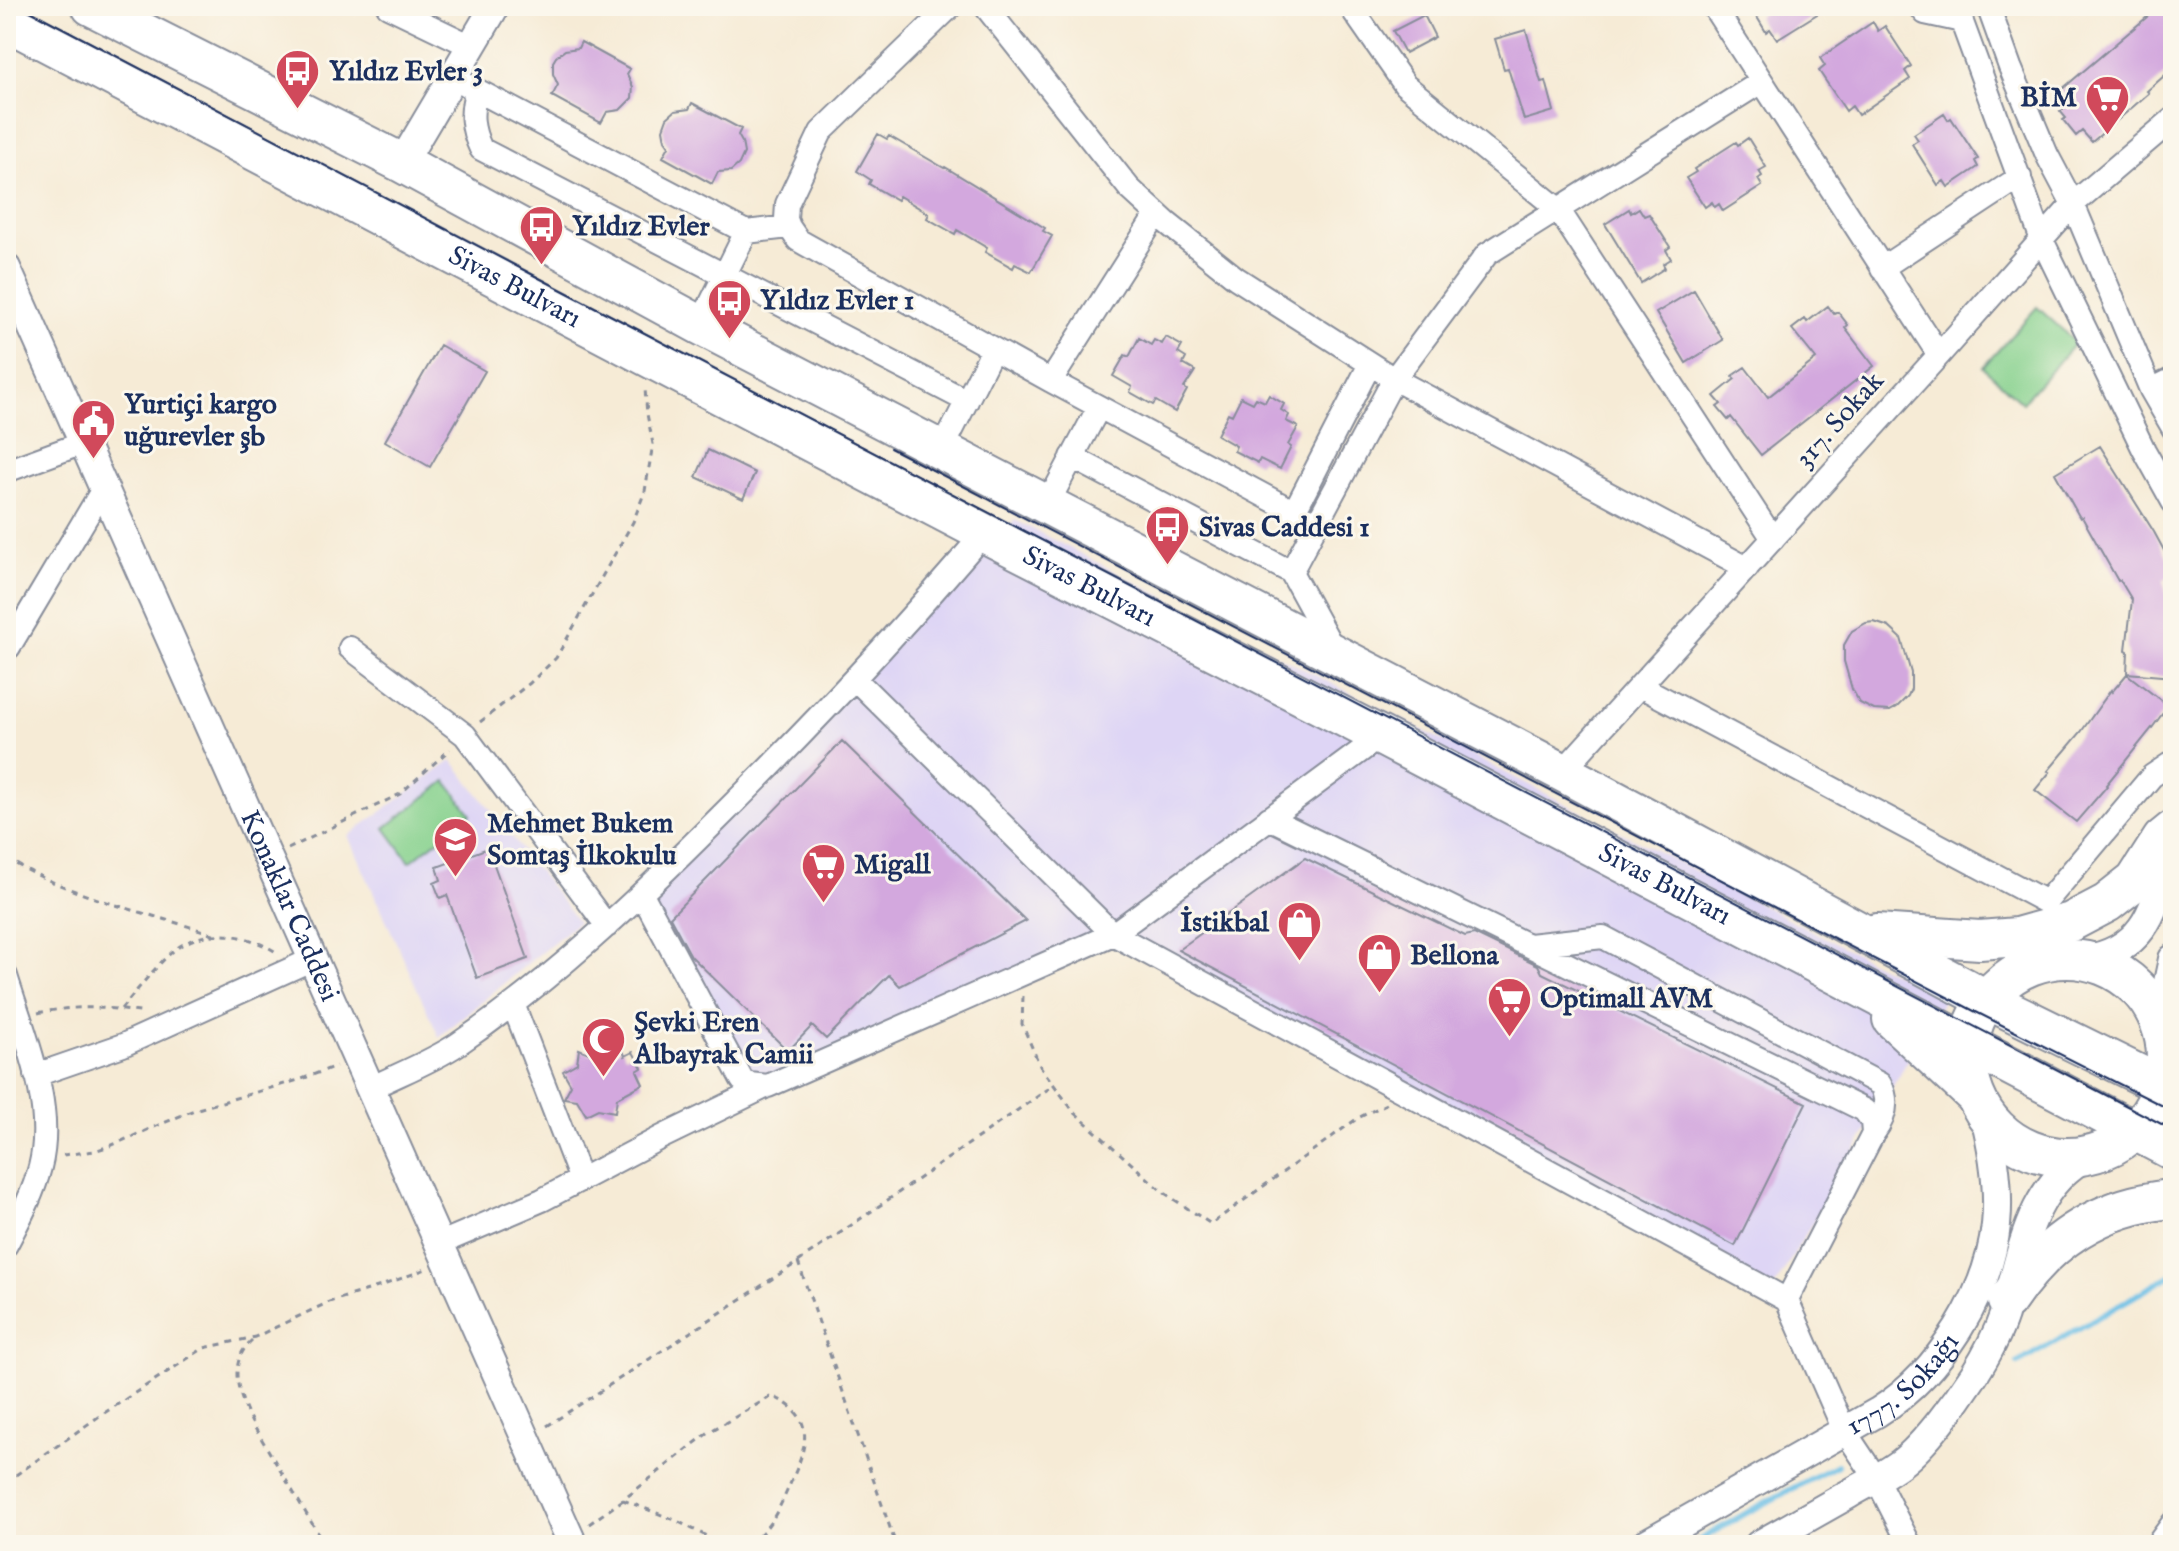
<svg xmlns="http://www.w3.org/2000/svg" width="2179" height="1551" viewBox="0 0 2179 1551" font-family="'IM FELL English',serif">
	<rect width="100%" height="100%" fill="#fbf7ec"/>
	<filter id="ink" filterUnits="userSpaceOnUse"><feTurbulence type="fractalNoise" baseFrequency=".0125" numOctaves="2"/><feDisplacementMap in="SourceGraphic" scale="16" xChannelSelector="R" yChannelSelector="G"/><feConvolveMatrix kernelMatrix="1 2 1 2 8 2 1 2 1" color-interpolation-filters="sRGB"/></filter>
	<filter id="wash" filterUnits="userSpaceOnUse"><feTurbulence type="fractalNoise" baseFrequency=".006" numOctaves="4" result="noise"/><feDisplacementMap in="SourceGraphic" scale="32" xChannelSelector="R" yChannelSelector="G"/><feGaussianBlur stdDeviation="1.8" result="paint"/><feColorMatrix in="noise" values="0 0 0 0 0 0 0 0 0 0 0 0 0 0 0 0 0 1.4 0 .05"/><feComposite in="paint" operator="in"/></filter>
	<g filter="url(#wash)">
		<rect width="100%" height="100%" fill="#f6ebd6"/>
		<path fill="#ded5f5" d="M1015,520l929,479 -173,294 -654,-356 -369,156 -103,-199z
			M452,760l126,162 -139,115 -91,-201z"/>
		<path fill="#87d18e" stroke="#518076" stroke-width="2" d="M2037,307l39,35 -54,61 -39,-36z
			M446,781l25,33 -61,48 -25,-34z"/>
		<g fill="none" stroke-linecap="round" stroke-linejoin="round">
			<path stroke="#69bee5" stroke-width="6" d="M2018,1363l155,-89
				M1691,1545l59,-34 87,-46"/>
		</g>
		<g id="blocks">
			<path fill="#d3a8de" d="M1761,6h69l-53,33 -7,-10 -4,3 -9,-15 8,-5z
				M2160,6h13v62l-26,23 2,2 -57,49 -10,-11 -6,5 -13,-16 3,-2 -6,-7 4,-2 -9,-9 7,-6 -2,-3z
				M1424,15l11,22 -30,16 -12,-22z
				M1873,22l5,9 7,-5 9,14 17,26 -6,5 5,8 -52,36 -6,-9 -6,5 -27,-40 6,-5 -5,-8z
				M1526,30l15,52 5,-1 8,30 -30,9 -16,-52 -4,1 -9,-30z
				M581,42l49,27 -3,5 6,13 -1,11 -12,12 -13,2 -6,11 -49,-27 6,-11 -5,-11v-12l3,-5 9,-7 13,-2z
				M692,103l49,26 -3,6 4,7 2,11 -5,11 -8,7 -13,1 -6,12 -49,-27 6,-11 -4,-6 -2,-11 4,-11 8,-7 14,-2z
				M1944,114l4,6 3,-2 27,41 -3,2 3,6 -30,20 -4,-6 -6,4 -26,-41 6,-4 -4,-6z
				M878,134l9,5 2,-3 55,32 1,-1 100,61 -2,3 9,5 -21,36 -16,-8 -2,4 -28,-16 2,-4 -30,-18 -2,4 -28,-16 2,-4 -30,-18 -2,4 -28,-16 2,-4 -14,-9z
				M1748,138l18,29 -7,4 3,5 -4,3 4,7 -39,25 -4,-7 -4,3 -3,-5 -7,5 -19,-29 10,-6 -2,-3 42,-27 2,3z
				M1639,208l5,8 5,-2 21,33 -4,3 5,9 -8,5 2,4 -24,15 -36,-59 24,-15 2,4z
				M1694,290l29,50 -37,23 -30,-50z
				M1828,306l6,8 4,-2 10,13 -3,3 29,38 -113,89 -30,-38 -3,3 -11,-13 4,-3 -7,-8 21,-17 -3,-3 13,-9 23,30 48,-38 -24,-30 13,-10 2,3z
				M1166,337l16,9 -4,7 8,5 -3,6 12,7 -11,17 3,2 -12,22 -19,-11 -3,4 -23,-13 2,-5 -19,-11 12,-21 4,2 10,-19 12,7 3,-5 8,4z
				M440,345l45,26 -55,96 -45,-26z
				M1269,395l15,9 -3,6 8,5 -3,6 12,6 -10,18 3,2 -11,22 -20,-10 -2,4 -24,-12 2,-5 -19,-11 11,-22 4,2 9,-18 12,6 3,-5 9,4z
				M2100,446l54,86 19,35v8l-10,6 6,21 4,1v74l-46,-4 1,-22 -2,-1 6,-50 -12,-20 -2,1 -36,-64 -2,1 -25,-45z
				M708,450l47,23 -12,26 -47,-22z
				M1874,622l15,5 12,11 10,35v16l-3,7 -11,11 -7,4 -16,-1 -14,-7 -8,-14 -8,-28v-16l8,-14 14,-8z
				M2127,674l41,32 -16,22 -46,57 1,1 -31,36 -41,-32 15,-18 -2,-1 33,-39 30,-42 1,2z
				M842,741l184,180 -126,65 -11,-11 -63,64 -14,-13 -24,25 -97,-95 -21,-39z
				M488,848l40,111 -51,19 -30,-83 -7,3 -6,-15 7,-3 -4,-13z
				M1305,858l160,78 9,-2 64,31 4,8 264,130 -71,143 -557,-296z
				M622,1048l3,8 8,-4 9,16 -5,3 6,13 -26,14 -2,14 -17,-3 -12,6 -9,-15 -13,-2 7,-13 -8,-14 14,-8 2,-14 15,6 13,-6 3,6z"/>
		</g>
	</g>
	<g filter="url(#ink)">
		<use href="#blocks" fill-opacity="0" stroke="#888d9a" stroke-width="2"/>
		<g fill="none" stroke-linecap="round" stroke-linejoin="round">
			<defs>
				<path id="minor" d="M388,6l83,40
					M951,6l-130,126 -34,72 -1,15 3,8 9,13 7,4 246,137 266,143
					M985,6l144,182 38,35 69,55 158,101 353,189
					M1350,6l55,79 153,124 215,330
					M1713,6l226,349
					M1920,6l5,7 37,8
					M1956,6l86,234 102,210 29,52
					M1988,6l22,61 37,88 26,49 78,186 22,38
					M467,85l279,147 43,-5
					M477,90c-7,21 -6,38 4,59l486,252
					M1882,268l138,-91
					M700,325l46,-93
					M1051,381l106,-167
					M2151,390l22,-11
					M942,450l51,-101
					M1072,457l219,115 44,80
					M6,471l77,-28
					M1047,505l52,-98
					M1294,512l76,-148
					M1291,572l103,-193 93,-125 274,-172
					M9,647l94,-158
					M350,648l115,87 142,191
					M855,679l258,255 674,366 57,130 32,48 34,67
					M1640,686l406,216 106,-126 21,-14
					M1562,772l377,-417 134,-151 100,-85
					M1269,818l595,292 8,11 1,13 -86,166
					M642,894l100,186 7,4 19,2 345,-152 268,-198
					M1529,945l74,-8 277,147c10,18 5,34 -7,50
					M6,976c18,59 50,129 34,191 -7,28 -21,53 -34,78
					M513,1004l68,176
					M36,1075l87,-30 190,-86
					M371,1088c28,-14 60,-26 87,-44 94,-64 177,-142 257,-222 94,-93 184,-189 269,-289
					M441,1243l101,-43 118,-62 107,-52
					M2157,1545l16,-22"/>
				<g id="tertiary">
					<path d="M402,163l93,-157"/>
					<path id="s1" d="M6,268l567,1277"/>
					<path d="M2084,960c69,-11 71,-60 89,-117"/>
					<path d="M2163,1034l3,-42 7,-33"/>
					<path id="s2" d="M1644,1545l234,-133c35,-22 58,-49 80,-83 46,-74 47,-134 26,-217"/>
					<path d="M1759,1545c30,-17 60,-34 90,-51 17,-10 36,-19 52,-31 24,-18 56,-62 73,-88 12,-19 23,-39 30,-60 18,-59 24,-129 85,-160"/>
				</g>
				<g id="trunk">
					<path d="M91,6l311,157 298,162 862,447 424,227 187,92"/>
					<path id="s3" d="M6,21l978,512 397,203 792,415"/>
					<path d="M1877,933l103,7 37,-3 54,-15 36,-19 28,-22 27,-42 11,-9"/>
					<circle cx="2067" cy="1058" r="99"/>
					<path d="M1892,1019l83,77"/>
					<path d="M2007,1301c40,-60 93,-96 166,-102"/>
				</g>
			</defs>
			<use href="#minor" stroke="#888d9a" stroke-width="26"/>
			<use href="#tertiary" stroke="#888d9a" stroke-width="32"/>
			<use href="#trunk" stroke="#888d9a" stroke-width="42"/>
			<path stroke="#888d9a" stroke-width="3" stroke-dasharray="6 6" stroke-linecap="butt" d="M480,722l50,-39 26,-25 77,-136 12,-31 8,-47 -6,-30 -2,-25
				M288,849l112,-55 50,-45
				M6,858c63,39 140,54 210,77
				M1023,996l-1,28 18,42 34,46 89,80 48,32 147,-106 28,-14
				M121,1009c16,-18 32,-40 50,-56 30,-27 74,-21 105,-1
				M38,1013c37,-8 70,-6 107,0
				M63,1155l31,-4 16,-5 84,-36 108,-31 34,-13
				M798,1262l98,283
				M252,1340c-26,24 -13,55 0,83l73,122
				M547,1426l251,-164 256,-177
				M6,1482l92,-65 106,-69 51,-11 74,-35 52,-16 45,-17
				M623,1500l52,20 43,22 9,3
				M589,1524l34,-24 86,-68 63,-36c50,22 32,57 15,95 -10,22 -19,41 -41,54"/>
			<use href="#minor" stroke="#fff" stroke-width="22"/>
			<use href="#tertiary" stroke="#fff" stroke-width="28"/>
			<use href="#trunk" stroke="#fff" stroke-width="38"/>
			<path stroke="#1b2f5e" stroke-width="2" d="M21,6l516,271 1636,853
				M890,448l1088,565 195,98"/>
		</g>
	</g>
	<defs>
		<symbol id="bus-pin" viewBox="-11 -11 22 30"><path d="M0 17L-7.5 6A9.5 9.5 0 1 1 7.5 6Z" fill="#d1495b" stroke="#fbf7ec"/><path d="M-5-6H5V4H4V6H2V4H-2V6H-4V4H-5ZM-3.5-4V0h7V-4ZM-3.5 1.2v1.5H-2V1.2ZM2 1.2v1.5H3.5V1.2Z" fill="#fff"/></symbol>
		<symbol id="supermarket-pin" viewBox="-11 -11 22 30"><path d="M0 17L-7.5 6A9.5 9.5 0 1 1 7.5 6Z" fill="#d1495b" stroke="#fbf7ec"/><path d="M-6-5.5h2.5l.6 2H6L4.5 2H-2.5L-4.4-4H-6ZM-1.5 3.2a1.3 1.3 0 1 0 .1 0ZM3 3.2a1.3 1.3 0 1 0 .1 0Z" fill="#fff"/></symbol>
		<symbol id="civic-pin" viewBox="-11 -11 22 30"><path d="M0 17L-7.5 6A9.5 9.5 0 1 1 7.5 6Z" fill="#d1495b" stroke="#fbf7ec"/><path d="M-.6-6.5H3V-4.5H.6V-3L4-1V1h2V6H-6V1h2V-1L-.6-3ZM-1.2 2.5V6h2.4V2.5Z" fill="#fff"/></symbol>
		<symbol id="school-pin" viewBox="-11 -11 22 30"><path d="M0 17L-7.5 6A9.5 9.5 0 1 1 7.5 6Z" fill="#d1495b" stroke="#fbf7ec"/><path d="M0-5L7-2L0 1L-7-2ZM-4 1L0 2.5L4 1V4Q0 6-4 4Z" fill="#fff"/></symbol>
		<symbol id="shop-pin" viewBox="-11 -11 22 30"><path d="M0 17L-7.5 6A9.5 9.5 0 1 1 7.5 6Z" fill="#d1495b" stroke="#fbf7ec"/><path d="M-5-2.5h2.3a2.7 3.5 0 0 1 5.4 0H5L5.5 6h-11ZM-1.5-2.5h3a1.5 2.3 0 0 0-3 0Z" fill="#fff"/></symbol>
		<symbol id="mosque-pin" viewBox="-11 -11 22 30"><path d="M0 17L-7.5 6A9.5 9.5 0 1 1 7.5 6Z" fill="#d1495b" stroke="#fbf7ec"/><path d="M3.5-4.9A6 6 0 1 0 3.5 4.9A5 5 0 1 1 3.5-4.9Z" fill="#fff"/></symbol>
	</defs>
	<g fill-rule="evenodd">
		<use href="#bus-pin" x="272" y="46" width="51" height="69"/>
		<use href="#supermarket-pin" x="2082" y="72" width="51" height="69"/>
		<use href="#bus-pin" x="516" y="202" width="51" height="69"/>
		<use href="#bus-pin" x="704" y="276" width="51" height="69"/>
		<use href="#civic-pin" x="68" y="396" width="51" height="69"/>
		<use href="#bus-pin" x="1142" y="502" width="51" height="69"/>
		<use href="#school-pin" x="430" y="814" width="51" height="69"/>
		<use href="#supermarket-pin" x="798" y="840" width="51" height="69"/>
		<use href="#shop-pin" x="1274" y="898" width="51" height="69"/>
		<use href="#shop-pin" x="1354" y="930" width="51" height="69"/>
		<use href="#supermarket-pin" x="1484" y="974" width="51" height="69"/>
		<use href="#mosque-pin" x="578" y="1014" width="51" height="69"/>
	</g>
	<g text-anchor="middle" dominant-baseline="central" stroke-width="6" stroke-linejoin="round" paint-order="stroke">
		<g font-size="28" font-weight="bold" fill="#1b2f5e" stroke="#fbf7ec" text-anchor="start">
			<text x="329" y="72">Yıldız Evler 3</text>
			<text x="2077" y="98" text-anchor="end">BİM</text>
			<text x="572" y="227">Yıldız Evler</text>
			<text x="760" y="301">Yıldız Evler 1</text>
			<text x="124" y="405">Yurtiçi kargo<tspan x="124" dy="32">uğurevler şb</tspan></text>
			<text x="1199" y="528">Sivas Caddesi 1</text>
			<text x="487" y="824">Mehmet Bukem<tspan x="487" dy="32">Somtaş İlkokulu</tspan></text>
			<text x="854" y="865">Migall</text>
			<text x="1269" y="923" text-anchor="end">İstikbal</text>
			<text x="1410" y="956">Bellona</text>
			<text x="1540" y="999">Optimall AVM</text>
			<text x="634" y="1023">Şevki Eren<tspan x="634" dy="32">Albayrak Camii</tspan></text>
		</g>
		<g font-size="28" fill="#1b2f5e" stroke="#fbf7ec">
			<text stroke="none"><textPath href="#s3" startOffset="574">Sivas Bulvarı</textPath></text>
			<text transform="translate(1840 420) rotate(-48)">317. Sokak</text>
			<text stroke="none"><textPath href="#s3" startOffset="1222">Sivas Bulvarı</textPath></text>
			<text stroke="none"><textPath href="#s3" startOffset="1870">Sivas Bulvarı</textPath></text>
			<text stroke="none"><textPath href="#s1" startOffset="698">Konaklar Caddesi</textPath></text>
			<text stroke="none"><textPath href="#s2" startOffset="306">1777. Sokağı</textPath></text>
		</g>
	</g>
	<rect width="2179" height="1551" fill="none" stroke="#fbf7ec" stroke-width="32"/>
</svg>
